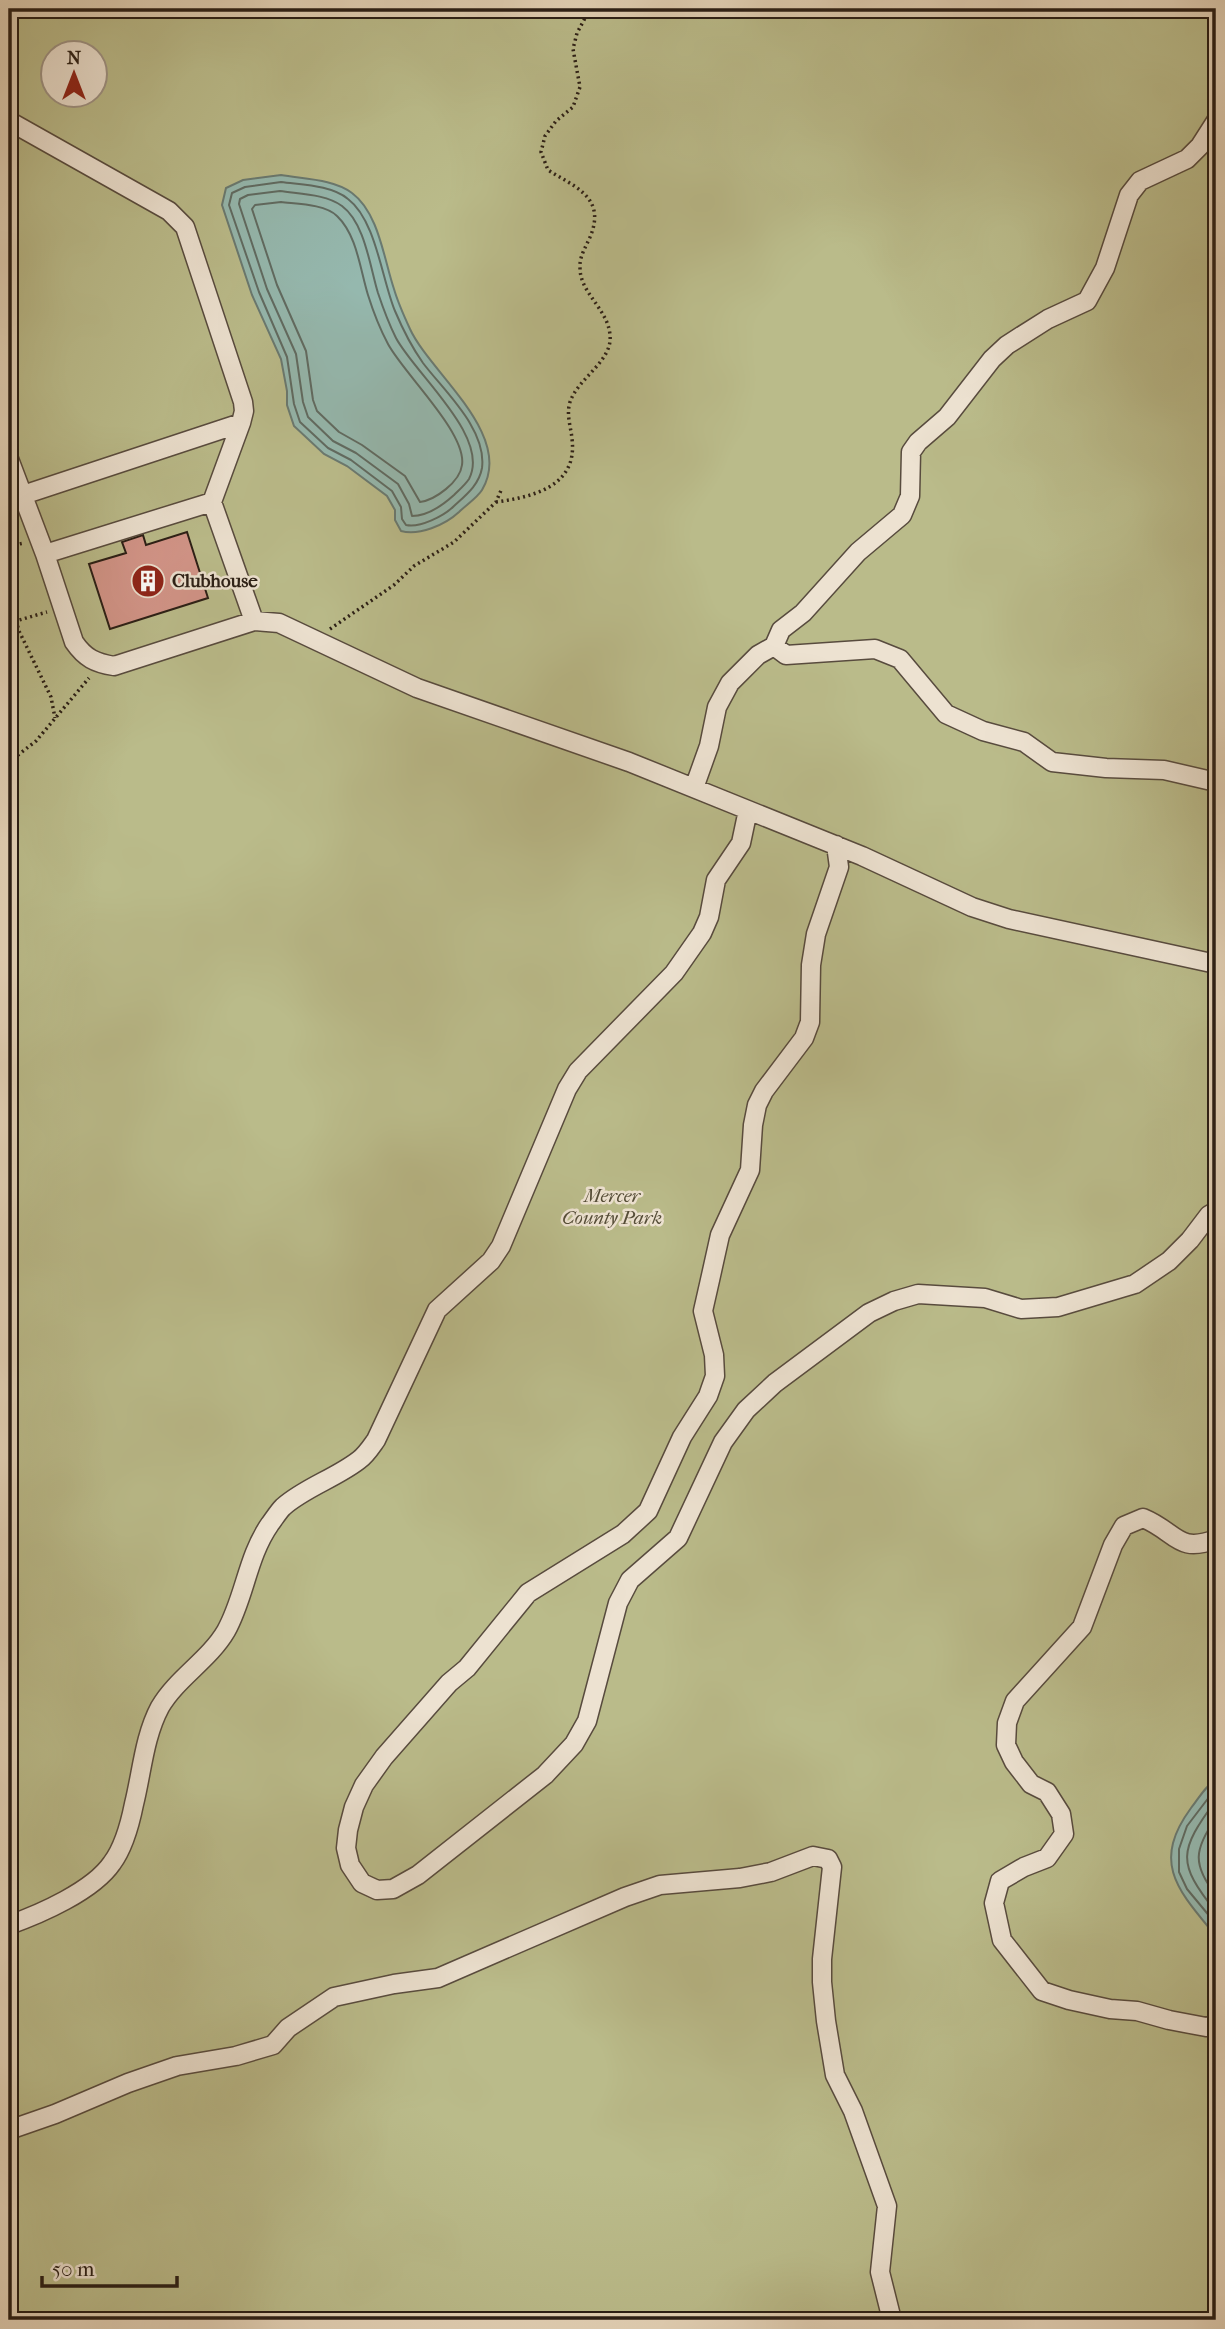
<svg xmlns="http://www.w3.org/2000/svg" width="1225" height="2329" viewBox="0 0 1225 2329" font-family="'IM FELL French Canon',serif">
	<rect width="100%" height="100%" fill="#e4d3b8"/>
	<filter id="stains"><feTurbulence type="fractalNoise" baseFrequency=".00286" numOctaves="4"/><feColorMatrix values="0 0 0 0 .2 0 0 0 0 .09 0 0 0 0 .02 0 0 0 .5 -.17"/></filter>
	<radialGradient id="worn" r=".72"><stop offset=".6" stop-color="#630" stop-opacity="0"/><stop offset="1" stop-color="#630" stop-opacity=".3"/></radialGradient>
	<path fill="#babb8a" stroke="#726c50" stroke-width="2" fill-rule="evenodd" d="M9,9h1207v2311h-1207zM52,52h42v42h-42z"/>
	<path fill="#95b8ae" stroke="#6a7a71" stroke-width="2" d="M281,175c22,4 53,4 71,18 27,20 32,67 42,96 4,14 10,27 16,40 20,44 105,106 72,161 -5,8 -16,15 -23,22 -14,13 -40,24 -58,19l-6,-11v-10l-8,-14 -40,-30 -23,-12 -30,-28 -7,-21v-14l-6,-32 -29,-64 -30,-90 4,-17 17,-8z
		M1216,1780v151l-6,-2c-35,-42 -57,-69 -19,-121 8,-10 14,-22 25,-28z"/>
	<g fill="none" stroke-linecap="round" stroke-linejoin="round">
		<path stroke="#606b62" stroke-width="2" d="M281,182c21,3 50,3 67,17 28,21 34,81 47,112 8,19 16,35 28,52 21,28 64,66 59,105 -3,17 -16,27 -28,38 -10,10 -34,22 -48,19l-4,-6 -1,-12 -9,-16 -41,-31 -23,-12 -28,-26 -6,-18 -7,-47 -28,-65 -30,-87 3,-12 13,-6z
			M280,191c19,3 46,3 62,15 23,17 28,61 36,87 5,15 11,31 18,45 19,36 95,99 73,141 -4,6 -10,11 -15,16 -11,10 -27,21 -42,21l-3,-12 -11,-20 -42,-31 -23,-12 -25,-24 -5,-15 -7,-48 -29,-65 -28,-85 1,-5 8,-4z
			M281,202c16,2 44,2 56,14 20,19 23,53 31,79 5,16 12,34 20,49 16,30 79,89 74,121 -2,17 -27,35 -42,37l-15,-26 -43,-31 -23,-13 -22,-21 -4,-11 -7,-49 -29,-66 -25,-76 3,-4z
			M1216,1788l-29,38 -8,23v23l8,17 29,35
			M1216,1800c-37,51 -40,62 0,112
			M1216,1818c-22,31 -24,47 0,77"/>
	</g>
	<path fill="#d39589" stroke="#2a1e15" stroke-width="2" d="M187,532l21,66 -98,31 -21,-65 37,-11 -4,-11 21,-7 3,10z"/>
	<g fill="none" stroke-linecap="round" stroke-linejoin="round">
		<defs>
			<path id="minor" d="M9,121l160,90 16,16 58,175 1,9 -3,12 -29,79 42,119
				M9,459l36,95 29,88c11,16 21,21 40,24l140,-45 25,2 138,65 212,74 233,94 110,51 37,12 207,45
				M23,495l218,-72
				M45,554l167,-52
				M774,646l7,-16 22,-17 55,-61 44,-37 8,-19 1,-44 7,-10 29,-25 45,-58 15,-14 41,-26 39,-18 18,-33 24,-73 11,-14 47,-22 13,-13 16,-25
				M694,788l15,-42 8,-39 13,-24 28,-28 16,-9 12,9 89,-6 25,10 46,55 37,17 41,11 28,20 54,6 58,2 52,12
				M836,845l3,22 -23,67 -5,31 -1,57 -6,16 -40,53 -7,14 -4,20 -3,45 -30,65 -10,45 -7,31 11,44 1,21 -7,20 -26,41 -34,74 -25,23 -95,59 -61,75 -18,15 -65,74 -20,28 -10,22 -6,23 -2,18 4,17 12,18 15,7 16,-1 25,-14 127,-100 29,-31 13,-23 31,-118 12,-23 48,-42 45,-96 23,-32 29,-27 94,-70 25,-12 24,-7 67,4 36,11 37,-2 77,-23 34,-23 21,-21 19,-25 7,-4
				M1216,1539c-39,15 -39,-7 -73,-21l-19,8 -11,19 -31,82 -67,74 -8,22 -1,22 8,17 17,22 16,8 14,22 3,20 -17,24 -23,9 -24,14 -6,22 8,37 40,51 27,9 41,9 27,2 32,9 37,7 10,-2
				M9,1925c31,-11 84,-34 103,-62 12,-16 18,-39 22,-59 8,-32 10,-67 26,-97 17,-29 49,-47 66,-76 19,-34 21,-74 44,-107 4,-5 8,-12 13,-17 21,-19 53,-29 76,-47 7,-5 12,-13 17,-20l61,-130 54,-49 10,-15 66,-157 11,-18 96,-98 28,-40 7,-16 7,-37 25,-37 7,-33
				M9,2130l46,-16 73,-31 49,-17 59,-10 37,-11 15,-17 46,-31 60,-13 44,-6 187,-81 35,-12 80,-7 31,-6 42,-16 15,3 4,8 -10,92v23l4,39 9,54 18,36 34,95 -7,66 12,48"/>
		</defs>
		<use href="#minor" stroke="#584b3e" stroke-width="21"/>
		<path stroke="#2a1e15" stroke-width="3.5" stroke-dasharray="2 3.5" stroke-linecap="butt" d="M496,502c36,-5 82,-15 76,-63 -1,-12 -6,-24 -2,-37 8,-24 43,-41 40,-67 -2,-26 -30,-42 -30,-67 -1,-13 8,-24 12,-36 12,-36 -19,-46 -44,-62l-7,-18 4,-16 11,-15 17,-14 7,-20 -7,-38 4,-16 13,-24
			M9,546l15,-3
			M9,594l10,37 32,66 4,21
			M9,623l38,-11
			M330,629l64,-44 20,-19 40,-24 42,-40 6,-14
			M9,762l27,-21 53,-63"/>
		<use href="#minor" stroke="#ede2d1" stroke-width="18"/>
	</g>
	<defs>
		<symbol id="building-disc" viewBox="-11 -11 22 22"><circle r="9.5" fill="#8f2418" stroke="#ede2d1"/><path d="M-4-6H4V6H1V3H-1V6H-4ZM-2.5-4.3h1.7v1.8h-1.7ZM.8-4.3h1.7v1.8H.8ZM-2.5-1h1.7V.8h-1.7ZM.8-1h1.7V.8H.8Z" fill="#fff"/></symbol>
	</defs>
	<g fill-rule="evenodd">
		<use href="#building-disc" x="129" y="562" width="38" height="38"/>
	</g>
	<g text-anchor="middle" dominant-baseline="central" stroke-width="5" stroke-linejoin="round" paint-order="stroke">
		<g font-size="19" font-weight="bold" fill="#2a1e15" stroke="#ede2d1" text-anchor="start">
			<text x="172" y="581">Clubhouse</text>
		</g>
		<g font-size="19" font-style="italic" fill="#554d38" stroke="#ede2d1">
			<text x="612" y="1196">Mercer<tspan x="612" dy="22">County Park</tspan></text>
		</g>
	</g>
	<rect width="1225" height="2329" fill="none" stroke="#e4d3b8" stroke-width="35"/>
	<rect x="10" y="10" width="1204" height="2308" fill="none" stroke="#2a1e15" stroke-width="3.5"/>
	<rect x="18" y="18" width="1190" height="2294" fill="none" stroke="#2a1e15" stroke-width="2"/>
	<g transform="translate(74 74)"><circle r="33" fill="#ede2d1" stroke="#9f9486" stroke-width="2"/>
	<path d="M0-5L12 26L0 18L-12 26Z" fill="#8f2418"/>
	<text y="-10" font-size="19" font-weight="bold" text-anchor="middle" fill="#2a1e15">N</text>
	</g>
	<path d="M42 2276v10h135v-10" fill="none" stroke="#2a1e15" stroke-width="3.5"/>
	<text x="52" y="2276" font-size="21" fill="#2a1e15" stroke="#ede2d1" stroke-width="5" paint-order="stroke">50 m</text>
	<rect width="100%" height="100%" filter="url(#stains)"/>
	<rect width="100%" height="100%" fill="url(#worn)"/>
</svg>
